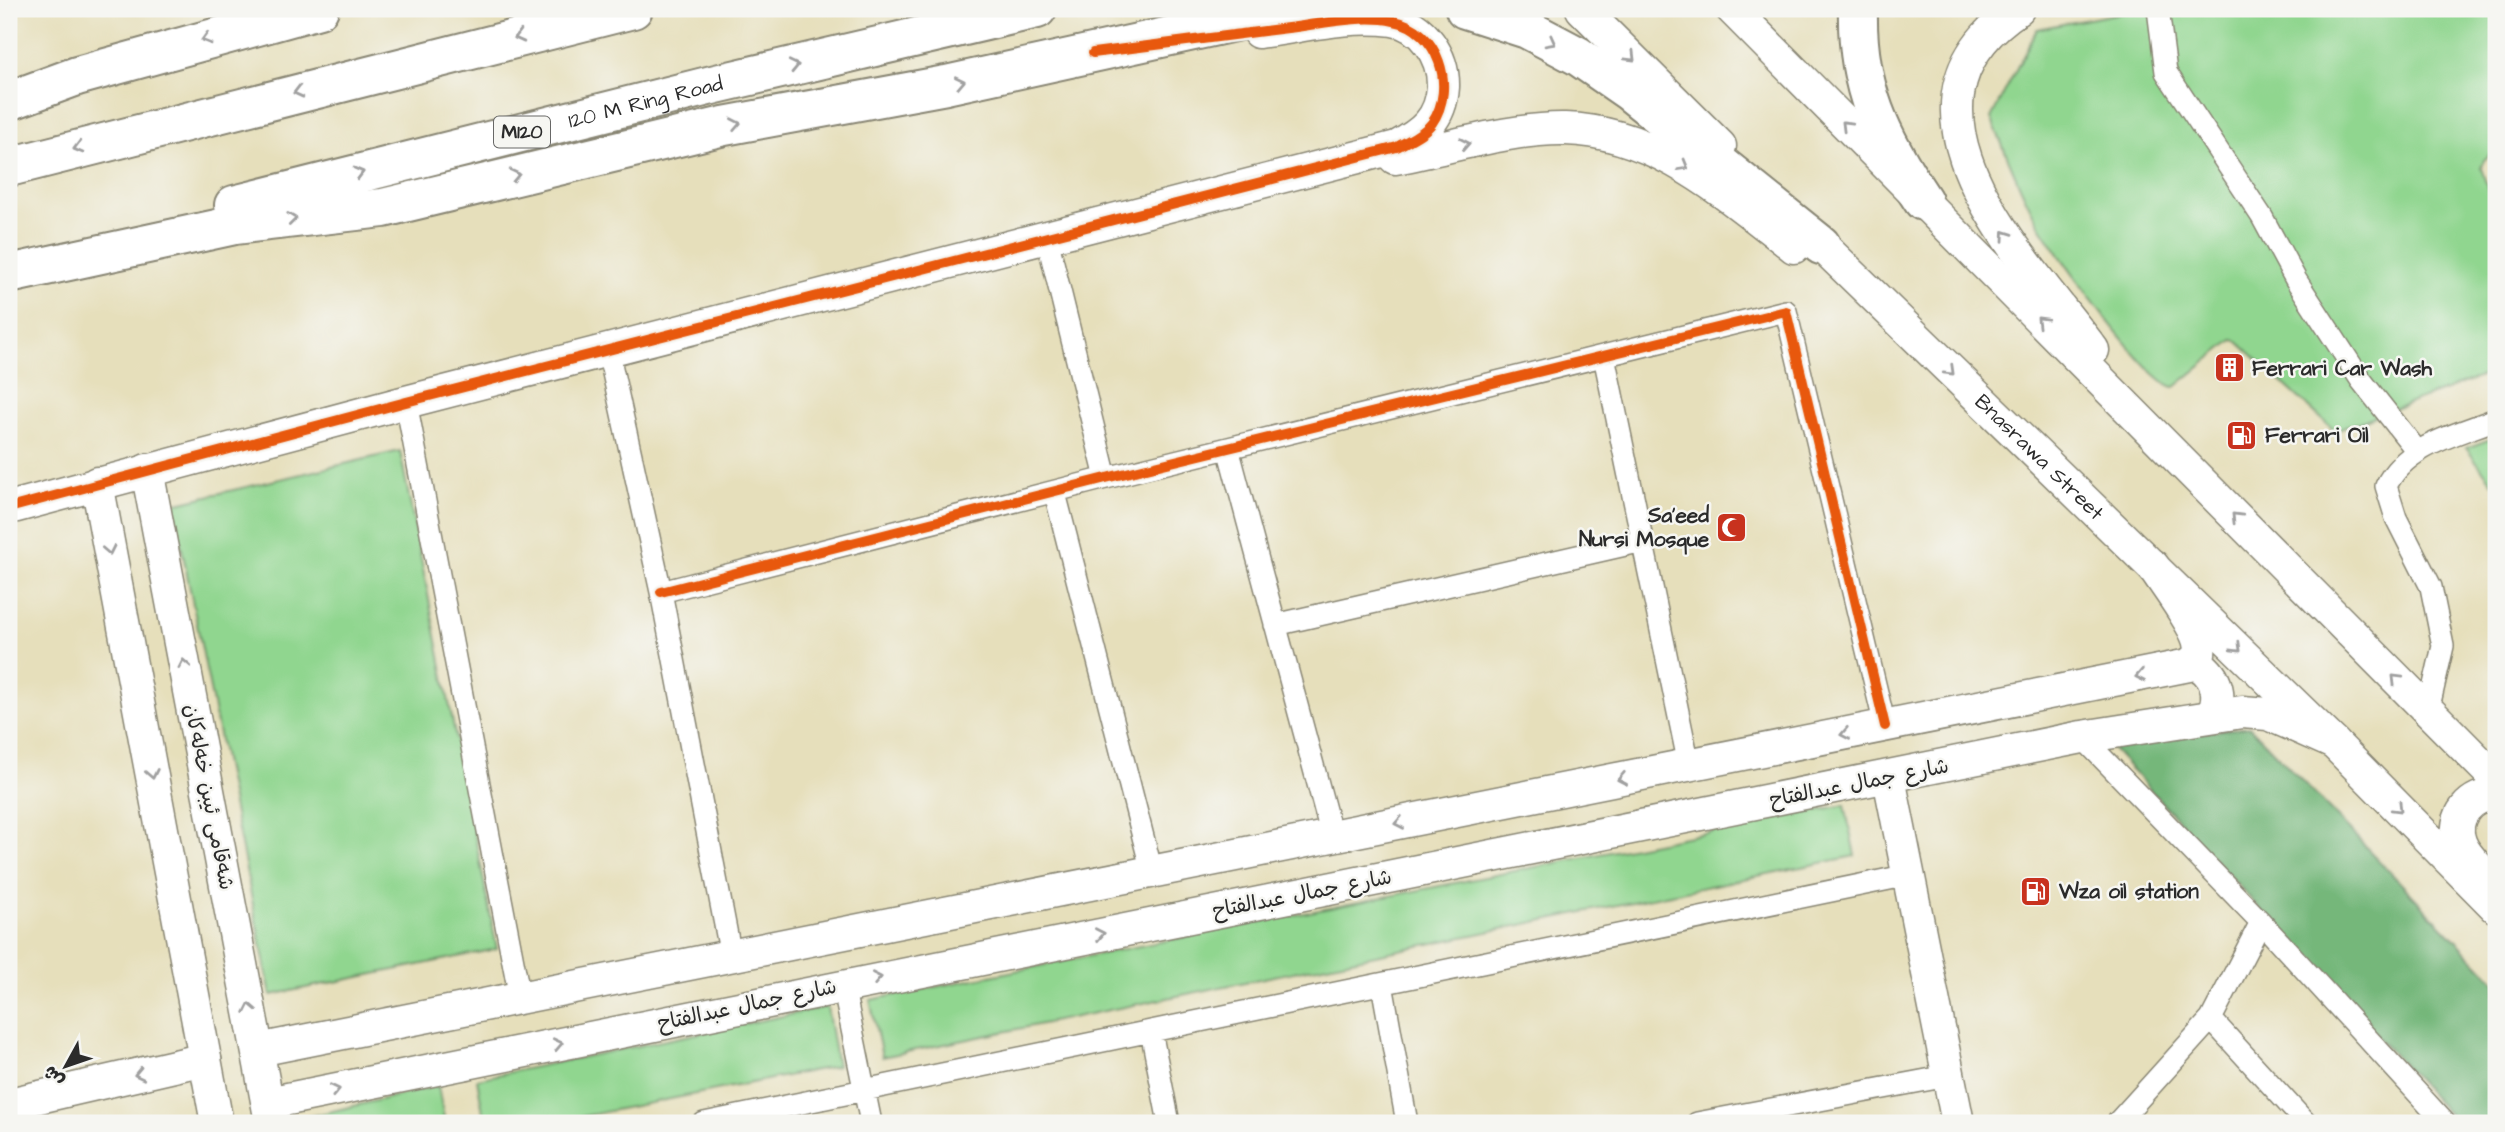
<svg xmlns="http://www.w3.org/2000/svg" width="2505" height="1132" viewBox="0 0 2505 1132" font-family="'Architects Daughter','Playpen Sans Arabic',sans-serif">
	<rect width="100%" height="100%" fill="#f6f6f2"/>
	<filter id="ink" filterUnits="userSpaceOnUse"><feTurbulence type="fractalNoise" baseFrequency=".0143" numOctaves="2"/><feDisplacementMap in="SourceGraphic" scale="14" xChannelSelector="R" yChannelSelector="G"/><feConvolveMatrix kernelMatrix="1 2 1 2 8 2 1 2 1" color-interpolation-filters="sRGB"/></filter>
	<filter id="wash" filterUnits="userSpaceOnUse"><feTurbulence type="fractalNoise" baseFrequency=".00686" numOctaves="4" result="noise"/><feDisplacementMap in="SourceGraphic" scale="28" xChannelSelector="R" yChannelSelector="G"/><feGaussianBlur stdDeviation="1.57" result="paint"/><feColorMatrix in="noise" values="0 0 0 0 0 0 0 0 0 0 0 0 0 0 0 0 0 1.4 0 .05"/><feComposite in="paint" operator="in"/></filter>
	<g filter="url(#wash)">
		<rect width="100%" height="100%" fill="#e6dfbb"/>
		<path fill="#90d68f" stroke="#5e805d" stroke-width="2" d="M2141,9h355v140l-12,11 -3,8 15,45v158l-161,60 -98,-90 -4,-1 -58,47c-26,-1 -121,-138 -138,-166 -18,-32 -31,-69 -46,-103l46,-89z
			M2496,437v50l-30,-39z
			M400,451l97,498 -226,46 -98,-491z
			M1845,805l10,51 -973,201 -12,-57z
			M827,1007l10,59 -288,57h-64l-8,-44z
			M438,1086l7,37h-149l-1,-3z"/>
		<path fill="#74b77a" stroke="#507152" stroke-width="2" d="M2250,727l246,255v141h-39l-350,-380z"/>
	</g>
	<g filter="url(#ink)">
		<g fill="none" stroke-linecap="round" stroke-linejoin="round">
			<defs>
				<path id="street" d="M2158,9l8,63 96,145 34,63 65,100 56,71
					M1047,238l59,240
					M608,350l53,242 70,364
					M1604,356l85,409
					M406,402l114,596
					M1228,448l104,388
					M1055,493l97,379
					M661,592l445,-114 680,-167 99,415
					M1275,625l368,-84
					M2428,711l15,-65 -12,-59 -35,-69 -10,-32c20,-41 70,-51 110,-67
					M2082,737l179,185 184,201
					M1382,984l25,139
					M843,985l28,138
					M2211,1019l95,104
					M1151,1031l18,92
					M704,1123l1205,-248
					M1697,1123l251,-47
					M2117,1123l94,-104 50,-97"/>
				<g id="secondary">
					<path d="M1582,9l138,137"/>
					<path d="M1732,9l764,770"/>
					<path d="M2018,9c-146,98 7,250 75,341"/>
					<path d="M1395,158c53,-10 117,-30 170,-29 91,2 160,65 229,118"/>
					<path id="s1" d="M1805,229l529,514 162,164"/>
					<path d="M147,470l124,652"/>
					<path d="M97,483l120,640"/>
					<path d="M9,508l397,-106 991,-255c26,-14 44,-28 46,-60 1,-30 -20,-63 -51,-67 -43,-6 -92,7 -134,12"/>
					<path d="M2194,661c21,13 29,31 19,54"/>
					<path d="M1889,778l69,345"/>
					<path d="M2483,873c-8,-9 -19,-19 -23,-31 -9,-25 11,-48 36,-47"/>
					<path d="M258,1050l1931,-385c4,-4 9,-6 10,-12 5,-19 -35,-69 -46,-87"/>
					<path d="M268,1103l1814,-366 160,-25 26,2 66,29"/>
					<path d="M9,1104l196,-45"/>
				</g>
				<g id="highway">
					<path d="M1465,9l62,20 51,27 52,36 191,153"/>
					<path d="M1858,9c-2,78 23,129 65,192"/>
					<path d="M9,101l68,-25 242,-67"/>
					<path d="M9,167l624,-158"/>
					<path id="s2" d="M234,205l482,-121 321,-75"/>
					<path d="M9,274l226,-49 148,-17 341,-82 222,-41 348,-76"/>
				</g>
			</defs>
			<use href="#street" stroke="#888573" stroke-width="24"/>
			<use href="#secondary" stroke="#888573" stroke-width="35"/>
			<use href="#highway" stroke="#888573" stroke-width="42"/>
			<use href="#street" stroke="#fff" stroke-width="21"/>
			<use href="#secondary" stroke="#fff" stroke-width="32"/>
			<use href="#highway" stroke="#fff" stroke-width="38"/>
			<defs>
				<path id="cycleway" d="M9,508l397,-106 991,-255c12,-7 27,-13 35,-24 25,-36 6,-94 -38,-102 -33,-7 -73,3 -106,7 -65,8 -130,17 -195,25
					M661,592l445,-114 680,-167 99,415"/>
			</defs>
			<use href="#cycleway" stroke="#f6f6f2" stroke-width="15"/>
			<use href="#cycleway" stroke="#e8590c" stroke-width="10"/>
		</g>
		<defs><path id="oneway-chevron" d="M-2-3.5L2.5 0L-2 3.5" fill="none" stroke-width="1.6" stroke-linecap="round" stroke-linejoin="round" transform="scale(1.75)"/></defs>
		<g stroke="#a0a0a0">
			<use href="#oneway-chevron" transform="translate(519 37) rotate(166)"/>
			<use href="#oneway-chevron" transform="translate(206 39) rotate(164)"/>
			<use href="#oneway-chevron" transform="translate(1551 42) rotate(28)"/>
			<use href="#oneway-chevron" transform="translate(1631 57) rotate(45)"/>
			<use href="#oneway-chevron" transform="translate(794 66) rotate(-13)"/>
			<use href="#oneway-chevron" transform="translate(960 82) rotate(-12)"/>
			<use href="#oneway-chevron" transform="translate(298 92) rotate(166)"/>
			<use href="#oneway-chevron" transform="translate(736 124) rotate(-11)"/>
			<use href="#oneway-chevron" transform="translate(1846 125) rotate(-135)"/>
			<use href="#oneway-chevron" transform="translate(1465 144) rotate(-11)"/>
			<use href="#oneway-chevron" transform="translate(78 148) rotate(165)"/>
			<use href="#oneway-chevron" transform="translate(1684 166) rotate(30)"/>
			<use href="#oneway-chevron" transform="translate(359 173) rotate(-15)"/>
			<use href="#oneway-chevron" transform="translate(515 175) rotate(-13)"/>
			<use href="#oneway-chevron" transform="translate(292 219) rotate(-7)"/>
			<use href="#oneway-chevron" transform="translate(2006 235) rotate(-125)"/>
			<use href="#oneway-chevron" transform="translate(2041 321) rotate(-135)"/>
			<use href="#oneway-chevron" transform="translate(1950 371) rotate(44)"/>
			<use href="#oneway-chevron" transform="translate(2236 517) rotate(-135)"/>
			<use href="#oneway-chevron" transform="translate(109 550) rotate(79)"/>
			<use href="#oneway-chevron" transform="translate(2237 648) rotate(44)"/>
			<use href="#oneway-chevron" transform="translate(184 664) rotate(-101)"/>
			<use href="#oneway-chevron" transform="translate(2140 676) rotate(169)"/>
			<use href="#oneway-chevron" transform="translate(2396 679) rotate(-135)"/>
			<use href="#oneway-chevron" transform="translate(1845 734) rotate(169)"/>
			<use href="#oneway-chevron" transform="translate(152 774) rotate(79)"/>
			<use href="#oneway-chevron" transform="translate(1622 779) rotate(169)"/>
			<use href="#oneway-chevron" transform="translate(2398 808) rotate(45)"/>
			<use href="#oneway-chevron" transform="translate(1399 823) rotate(169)"/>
			<use href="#oneway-chevron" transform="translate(1100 934) rotate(-11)"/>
			<use href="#oneway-chevron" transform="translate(877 978) rotate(-11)"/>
			<use href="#oneway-chevron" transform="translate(250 1008) rotate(-101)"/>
			<use href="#oneway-chevron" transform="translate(558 1044) rotate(-12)"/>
			<use href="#oneway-chevron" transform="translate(139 1074) rotate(167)"/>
			<use href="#oneway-chevron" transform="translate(335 1090) rotate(-12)"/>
		</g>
	</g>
	<defs>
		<symbol id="building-square" viewBox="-11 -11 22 22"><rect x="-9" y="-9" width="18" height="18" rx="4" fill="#c8321e" stroke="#f6f6f2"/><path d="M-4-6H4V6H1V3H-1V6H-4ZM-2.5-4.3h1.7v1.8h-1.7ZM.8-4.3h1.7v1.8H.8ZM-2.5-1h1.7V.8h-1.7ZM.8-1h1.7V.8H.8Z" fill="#fff"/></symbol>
		<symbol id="fuel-square" viewBox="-11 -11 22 22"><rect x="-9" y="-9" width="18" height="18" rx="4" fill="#c8321e" stroke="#f6f6f2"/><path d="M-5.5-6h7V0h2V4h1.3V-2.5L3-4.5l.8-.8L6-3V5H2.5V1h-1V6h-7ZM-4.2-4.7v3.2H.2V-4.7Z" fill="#fff"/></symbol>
		<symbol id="mosque-square" viewBox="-11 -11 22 22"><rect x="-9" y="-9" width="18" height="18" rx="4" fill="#c8321e" stroke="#f6f6f2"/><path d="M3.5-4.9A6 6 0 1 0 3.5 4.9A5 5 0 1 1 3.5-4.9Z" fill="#fff"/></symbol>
	</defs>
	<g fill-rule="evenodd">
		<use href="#building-square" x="2212" y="350" width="35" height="35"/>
		<use href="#fuel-square" x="2224" y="418" width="35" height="35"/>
		<use href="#mosque-square" x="1714" y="510" width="35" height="35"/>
		<use href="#fuel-square" x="2018" y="874" width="35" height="35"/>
	</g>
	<g text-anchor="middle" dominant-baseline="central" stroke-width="5" stroke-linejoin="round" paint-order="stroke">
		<rect fill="#f6f6f2" stroke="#686867" stroke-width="2" x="494" y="116.5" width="56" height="31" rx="5"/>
		<g font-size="19" font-weight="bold" fill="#2b2b2b">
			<text x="522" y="132">M120</text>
		</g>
		<g font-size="21" fill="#2b2b2b" stroke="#f6f6f2">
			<text stroke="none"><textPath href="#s2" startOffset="424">120 M Ring Road</textPath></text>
			<text stroke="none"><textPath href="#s1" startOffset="327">Bnasrawa Street</textPath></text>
			<text transform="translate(1859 783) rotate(-11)">شارع جمال عبدالفتاح</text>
			<text transform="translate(209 797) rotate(79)">شەقامی ئیبن خەلەکان</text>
			<text transform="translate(1302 894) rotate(-11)">شارع جمال عبدالفتاح</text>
			<text transform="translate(747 1005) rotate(-12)">شارع جمال عبدالفتاح</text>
		</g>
		<g font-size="21" font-weight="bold" fill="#2b2b2b" stroke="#f6f6f2" text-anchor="start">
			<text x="2252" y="368">Ferrari Car Wash</text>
			<text x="2265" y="435">Ferrari Oil</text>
			<text x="1709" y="515" text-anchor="end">Sa'eed<tspan x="1709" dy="24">Nursi Mosque</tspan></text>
			<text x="2059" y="891">Wza oil station</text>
		</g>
	</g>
	<rect width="2505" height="1132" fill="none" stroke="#f6f6f2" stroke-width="35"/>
	<g transform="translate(66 1066) rotate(230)" stroke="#f6f6f2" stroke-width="5" paint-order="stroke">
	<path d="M0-5L12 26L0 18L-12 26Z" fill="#2b2b2b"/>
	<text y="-10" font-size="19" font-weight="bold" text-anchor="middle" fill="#2b2b2b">ش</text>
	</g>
</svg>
